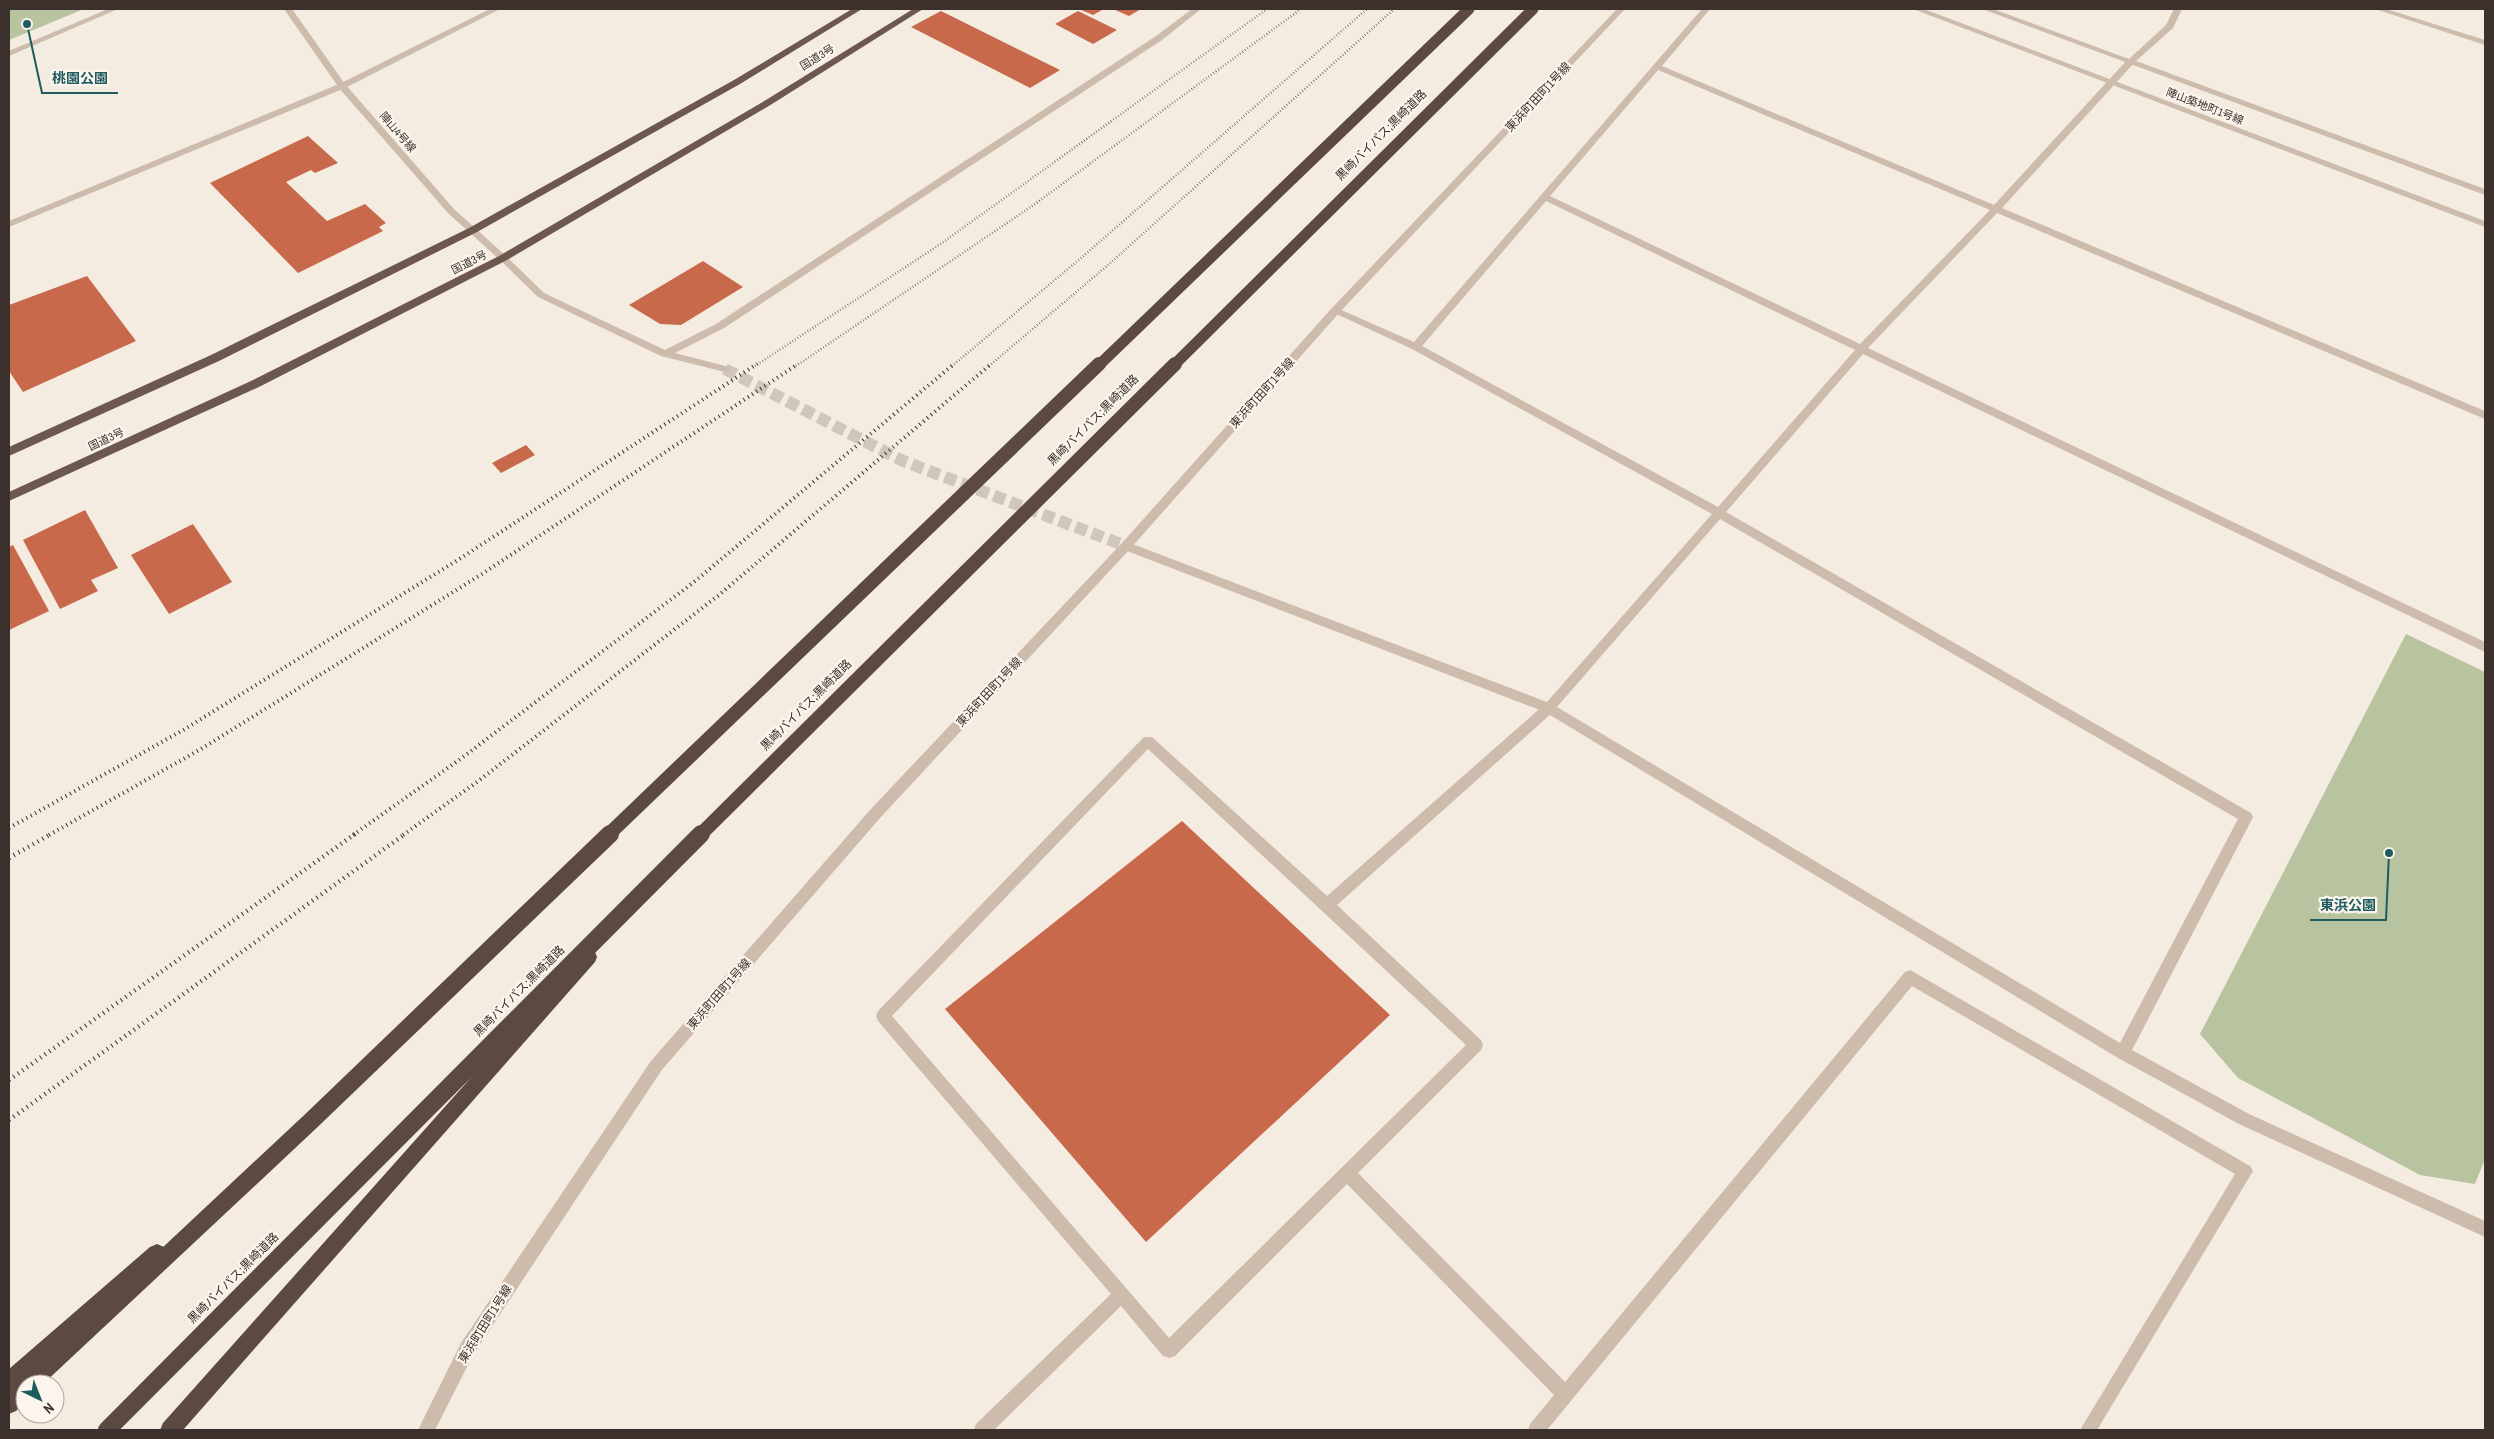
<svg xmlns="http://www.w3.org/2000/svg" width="2494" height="1439" viewBox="0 0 2494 1439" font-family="'Archivo Narrow','Noto Sans JP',sans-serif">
	<rect width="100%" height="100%" fill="#f4ebe1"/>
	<path fill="#b8c4a0" d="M9,9h75l-75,31z
		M2406,634l79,38v487l-10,25 -55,-9 -182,-97 -38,-44z"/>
	<path fill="#c8694b" d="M1079,9h25l-11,6z
		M1113,9h28l-12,7z
		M941,11l119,59 -30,18 -119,-61z
		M1078,11l39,19 -24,14 -38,-20z
		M308,136l30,27 -23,10 -4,-3 -25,12 41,39 38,-17 21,19 -7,4 4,4 -85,42 -88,-90z
		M703,261l40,26 -62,38 -21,-1 -31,-19z
		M87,276l49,65 -113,51 -14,-21v-66z
		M526,445l9,10 -34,18 -9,-10z
		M85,510l33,58 -27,12 7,11 -38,18 -37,-69z
		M193,524l39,58 -63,32 -38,-59z
		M13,545l36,66 -40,19v-83z
		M1182,821l208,194 -244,227 -201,-233z"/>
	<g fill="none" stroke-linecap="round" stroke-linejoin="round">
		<path stroke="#cfc6bd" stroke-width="12" stroke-dasharray="12 5.5" stroke-linecap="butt" d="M725,369l178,92 223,85"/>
		<path fill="#cdbbac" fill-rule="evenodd" d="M1549,703l4,1 2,4 -2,4 -216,193 144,135 2,5 -2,5 -123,123 207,209 340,-410 5,-2 340,196 3,5 -156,259h-17l155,-256 -323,-188 -365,444h-19l2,-6 24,-29 -207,-211 -172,172 -6,2 -6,-2 -42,-50 -127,124h-20l2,-6 135,-130 -233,-273 -2,-5 2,-5 266,-274h8l175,159 218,-192zM1148,749l318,296 -297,293 -277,-322z"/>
		<path fill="#cdbbac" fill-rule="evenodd" d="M108,9h10l-109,47v-5z
			M490,9h10l-155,79 -336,139v-6l330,-137z
			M1192,9h9l-39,31 -438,288 -49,25 54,14v4l-4,1 -64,-16 -123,-59 -40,-39 2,-2h6l38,37 121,57 51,-26 440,-288z
			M1702,9h8l-48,57 332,139 134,-146h6v4l-132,145 483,203v8l-488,-206 -129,135 617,294v10l-622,-298 -137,158 525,301 2,4 -2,4 -119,229 117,64 236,107v16l-246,-113 -121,-66 -573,-346 -423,-163 -2,-3 2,-3h8l417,159 165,-188 -300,-165 -82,-38 1,-2h8l75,33zM1658,70l332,140 -130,134 -310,-148zM1546,201l309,149 -137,157 -296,-161zM1720,519l518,300 -118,224 -563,-336z
			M2375,9h11l99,31v5z"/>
		<path fill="#cdbbac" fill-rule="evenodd" d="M284,9h8l53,75 109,125 52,47v4h-6l-52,-47 -109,-125z
			M1617,9h8l-286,304 -209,236 -250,269 -219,253 -188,284 -38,75h-17l43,-87 190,-282 219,-251 252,-267 209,-234z
			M1913,9h11l561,212v6z
			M1982,9h11l136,50 37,-34 8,-16h8l-9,19 -37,33 349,128v6z"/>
		<path fill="#6c584f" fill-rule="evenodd" d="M852,9h10l-122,75 -263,148 -258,129 -210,95v-9l202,-92 258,-127 265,-148z
			M913,9h10l-151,95 -265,156 -248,127 -250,114v-9l242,-111 248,-125 267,-156z"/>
		<path fill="#5c4a42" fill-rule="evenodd" d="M589,949l6,3 2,5 -2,5 -412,468h-23l3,-7 420,-471z
			M157,1244l7,3 3,7 -3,7 -136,118 5,5h-8v18l-9,9 -7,3v-45l141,-122z"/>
		<path stroke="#3b302b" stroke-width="2.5" stroke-dasharray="0.5 2.5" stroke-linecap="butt" d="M755,366l187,-123 325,-234
			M796,366l239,-162 266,-195
			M952,366l129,-108 286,-249
			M989,366l119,-101 286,-256"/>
		<path stroke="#3b302b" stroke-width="4" stroke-dasharray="1 4" stroke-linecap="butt" d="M9,828l176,-99 276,-171 296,-194
			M49,835l152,-86 281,-175 316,-210
			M353,835l106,-75 235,-178 260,-218
			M403,835l74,-53 242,-187 272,-231"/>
		<path stroke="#3b302b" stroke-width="4.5" stroke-dasharray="1 4.5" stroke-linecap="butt" d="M9,858l42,-24
			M9,1080l346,-246
			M9,1120l396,-286"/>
		<path stroke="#5c4a42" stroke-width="11" d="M1098,366l371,-357
			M1173,366l360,-357"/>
		<path stroke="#5c4a42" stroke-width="14" d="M608,835l491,-471
			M700,835l475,-471"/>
		<path stroke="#5c4a42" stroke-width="18" d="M30,1384l282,-264 298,-286
			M107,1430l594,-596"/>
	</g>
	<g text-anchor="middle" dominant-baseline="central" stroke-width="4.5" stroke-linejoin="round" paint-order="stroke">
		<g font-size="11" fill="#3b302b" stroke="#fbf5ee">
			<text transform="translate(817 57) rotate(-32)">国道3号</text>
			<text transform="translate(2205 106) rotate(21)">陣山築地町1号線</text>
			<text transform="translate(398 132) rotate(49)">陣山4号線</text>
			<text transform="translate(469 262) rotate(-27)">国道3号</text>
			<text transform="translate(106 439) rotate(-25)">国道3号</text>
		</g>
		<g font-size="12" fill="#3b302b" stroke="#fbf5ee">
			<text transform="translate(1538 97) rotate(-47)">東浜町田町1号線</text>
			<text transform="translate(1381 135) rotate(-45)">黒崎バイパス;黒崎道路</text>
			<text transform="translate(1262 393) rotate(-48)">東浜町田町1号線</text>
			<text transform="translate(1093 420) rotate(-45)">黒崎バイパス;黒崎道路</text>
			<text transform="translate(989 692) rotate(-47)">東浜町田町1号線</text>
			<text transform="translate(806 705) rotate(-45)">黒崎バイパス;黒崎道路</text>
			<text transform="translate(519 991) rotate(-45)">黒崎バイパス;黒崎道路</text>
			<text transform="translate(719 994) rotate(-49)">東浜町田町1号線</text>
			<text transform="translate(233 1278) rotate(-45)">黒崎バイパス;黒崎道路</text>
			<text transform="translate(485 1324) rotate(-58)">東浜町田町1号線</text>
		</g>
	</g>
	<path fill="none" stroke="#1f5a5e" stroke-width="2" d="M27 24L42 93H118M2389 853L2386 920H2310"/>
	<g fill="#1f5a5e" stroke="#fbf5ee" stroke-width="2">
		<circle cx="27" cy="24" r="5"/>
		<circle cx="2389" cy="853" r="5"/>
	</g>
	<g font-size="14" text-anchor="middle" font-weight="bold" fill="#1f5a5e" stroke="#fbf5ee" stroke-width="4.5" stroke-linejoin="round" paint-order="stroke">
		<text x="80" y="83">桃園公園</text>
		<text x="2348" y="910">東浜公園</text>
	</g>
	<rect width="2494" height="1439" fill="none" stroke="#3b302b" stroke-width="20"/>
	<g transform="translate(40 1399) rotate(137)"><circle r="24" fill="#fbf5ee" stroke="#aea6a0"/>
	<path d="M0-4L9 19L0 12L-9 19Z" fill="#1f5a5e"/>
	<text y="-8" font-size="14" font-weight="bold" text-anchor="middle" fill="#3b302b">N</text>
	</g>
</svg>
